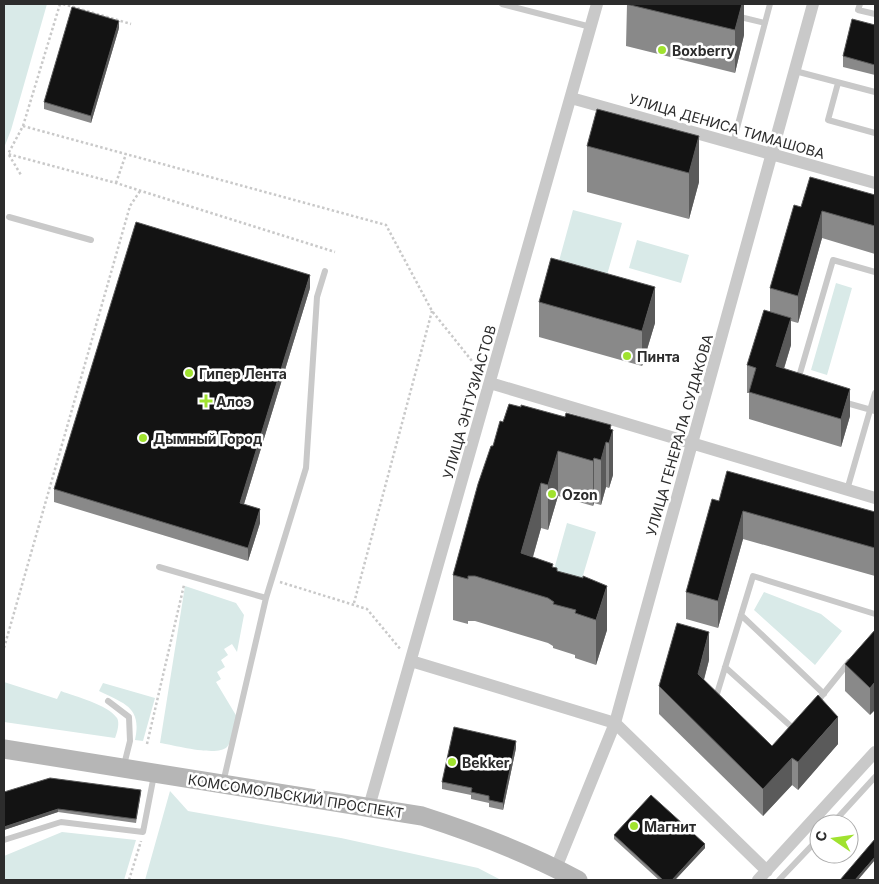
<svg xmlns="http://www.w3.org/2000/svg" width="879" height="884" viewBox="0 0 879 884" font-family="Inter,sans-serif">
	<rect width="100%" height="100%" fill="#fff"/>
	<path fill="#d9eae8" d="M4,4h43l-36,126 -7,18z
		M573,210l49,13 -15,52 -48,-14z
		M637,240l52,15 -8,28 -52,-15z
		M836,283l16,5 -25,87 -16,-5z
		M567,523l29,9 -15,50 -28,-9z
		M185,586l51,17 8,12 -7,37 -5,-8 -8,5 4,6 -7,5 4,7 -8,5 4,7 -5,3 21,35c-2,8 -4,23 -10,30 -10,10 -53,-2 -67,-4z
		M764,592l57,22 21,17 -27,34 -61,-55z
		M4,682l53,17 4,-8c15,6 46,13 56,27 3,5 0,15 -2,20l-111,-16z
		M103,683l52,15 -12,43 -8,-1c7,-33 -10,-36 -36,-49z
		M170,791l18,20 153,27 137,30 23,12h-356z
		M62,832l74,8 -12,40h-120v-24z"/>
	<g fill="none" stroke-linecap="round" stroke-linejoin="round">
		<path stroke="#c9c9c9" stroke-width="2.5" stroke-dasharray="2.5 2.5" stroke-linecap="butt" d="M60,4l-37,122 -15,28 108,29 219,69
			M63,4l68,20
			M23,126l363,99 46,86 48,60
			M9,155l12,20
			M116,183l10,-29
			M280,582l87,27 34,41
			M354,603l78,-292
			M4,648l126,-442 10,-15
			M147,744l37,-159
			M129,880l12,-39"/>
		<path stroke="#c9c9c9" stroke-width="6" d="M502,4l89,23
			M860,4l-2,6 17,4
			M736,16l29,7
			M795,71l80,21
			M838,83l-10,37 47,13
			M733,143l37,-139
			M9,217l82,23
			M798,380l35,-120 42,12
			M843,402l32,9
			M847,490l28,-97
			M159,567l107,31
			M741,615l83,79
			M725,667l70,63
			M719,700l-3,-3 37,-121 122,38
			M108,701l21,16 1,24 -6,24
			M816,703l33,-41
			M223,783l43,-185 40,-130 11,-171 8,-26
			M832,824l43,-47
			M4,840l57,-18 82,10 11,-57
			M779,880l40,-42"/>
		<path stroke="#c9c9c9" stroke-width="12" d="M571,98l304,85
			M490,383l385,115
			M411,661l204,62 152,148
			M369,807l228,-803
			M556,868l59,-145 198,-719
			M758,880l117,-128"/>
		<path stroke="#b6b6b6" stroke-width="19" d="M4,749l418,67c53,17 106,37 156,64"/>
	</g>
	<path fill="#898989" d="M627,4h117v31l-9,38 -109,-27z
		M875,25v50l-32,-8v-11z
		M119,28l-28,95 -47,-14v-7z
		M699,136v46l-10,37 -102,-27v-46z
		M875,195v59l-53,-16 -24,85 -7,-2v24l-7,24 66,47 -9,31 -92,-28v-26h-2v-28l23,-53v-24l31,-81z
		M310,288l-66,216 16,19 -12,38 -194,-59v-13z
		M539,302l116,21 -13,43 -103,-29z
		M521,407l44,10 46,12 2,46 -4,13 -3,-1 -5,18 -7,-2 -1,3 -35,-10 -10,34 -7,-2 -8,29 20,10 4,4 50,59 -11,35 -21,-7v-3l-22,-7v-2l-5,-3 -73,-22h-7v3l-15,-4v-45l40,-129 10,-24z
		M719,501l156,11v64l-132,-37 -25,89 -32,-9v-27z
		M875,630l-5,85 -25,-24v-27z
		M709,660l-5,20 68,66 66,-2 -40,46 -6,-5 -29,31 -104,-102v-28z
		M516,748l-13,62 -14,-3v-4l-18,-4v-4l-29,-6v-7z
		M4,792l137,1 -5,30 -78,-11 -54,18z
		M614,835l91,13 -30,32h-16l-45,-41z"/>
	<path fill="#5a5a5a" d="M742,4h2v31l-9,38v-43z
		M119,21v7l-28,95v-7z
		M699,136v46l-10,37v-46z
		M822,211v27l-24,85v-27z
		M310,275v13l-70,229v-14z
		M655,287v36l-13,43v-35z
		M791,318v27l-15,49v-28z
		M850,389v27l-9,31v-28z
		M611,425v11l2,-6v45l-4,13v-45l1,-14z
		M606,442v45l-5,18v-45z
		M558,451v45l-10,34v-45z
		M594,458v45l-1,3v-45z
		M541,483v45l-18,63 -2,-38z
		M260,509v14l-12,38v-13z
		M743,511v28l-25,89v-27z
		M607,586v44l-11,35v-45z
		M709,632v28l-11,41v-27z
		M875,682v28l-5,5v-27z
		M838,717v27l-40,46v-28z
		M516,741v7l-13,62v-7z
		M792,758v27l-29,31v-27z
		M58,809v3l-54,18v-3z
		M705,844v4l-30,32h-3z
		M875,857v3l-17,20h-3z"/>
	<path fill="#131313" stroke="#5a5a5a" d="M626,4h116l-7,26z
		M72,7l47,14 -28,95 -47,-14z
		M852,19l23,6v40l-32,-9z
		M597,109l102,27 -10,37 -102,-27z
		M810,177l65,18v31l-53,-15 -24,85 -28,-8 24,-83 7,2z
		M136,222l174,53 -70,228 20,6 -12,39 -194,-59z
		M551,258l104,29 -13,44 -103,-29z
		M764,310l27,8 -15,48 74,23 -9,30 -92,-27 7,-24 -9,-3z
		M509,404l12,3v-2l44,12 1,-4 45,12 -1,4 3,1 -4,13 -3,-1 -5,18 -7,-2 -1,3 -35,-10 -10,34 -7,-2 -20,70 32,11 -1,3 5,1v3l26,7v-2l24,10 -11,34 -21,-7 1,-3 -23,-6 1,-2 -6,-4 -73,-22h-7v3l-15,-4 25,-91 13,-38h2l7,-25 3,1z
		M727,471l148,41v36l-132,-37 -25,90 -32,-9 26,-93 7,2z
		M677,623l32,9 -11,42 74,72 46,-51 20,22 -40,45 -6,-4 -29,31 -104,-103z
		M875,630v52l-5,6 -25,-24z
		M454,727l62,14 -13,62 -14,-3v-4l-18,-4 1,-4 -30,-6z
		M50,778l91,12 -5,29 -78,-10 -54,18v-35z
		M651,795l54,49 -33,36h-9l-49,-45z
		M875,839v18l-20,23h-15z"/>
	<g fill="#a0e22f" stroke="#fff" stroke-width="2">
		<circle cx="662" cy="50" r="5"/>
		<circle cx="627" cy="356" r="5"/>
		<circle cx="189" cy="373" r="5"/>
		<path d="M203.5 393.5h5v5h5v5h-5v5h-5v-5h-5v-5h5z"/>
		<circle cx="143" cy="438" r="5"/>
		<circle cx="552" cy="494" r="5"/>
		<circle cx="452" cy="762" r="5"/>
		<circle cx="634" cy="826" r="5"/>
	</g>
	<g text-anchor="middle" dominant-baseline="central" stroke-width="5" stroke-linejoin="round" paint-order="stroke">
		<g font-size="14" font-weight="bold" fill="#2c2c2c" stroke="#fff" text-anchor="start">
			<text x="672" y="50">Boxberry</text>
			<text x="637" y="356">Пинта</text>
			<text x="199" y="373">Гипер Лента</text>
			<text x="216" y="401">Алоэ</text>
			<text x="153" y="438">Дымный Город</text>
			<text x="562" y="494">Ozon</text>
			<text x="462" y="762">Bekker</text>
			<text x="644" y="826">Магнит</text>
		</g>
		<g font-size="14" fill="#2c2c2c" stroke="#fff">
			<text transform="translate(727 126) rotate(16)">УЛИЦА ДЕНИСА ТИМАШОВА</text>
			<text transform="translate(469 402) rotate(-74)">УЛИЦА ЭНТУЗИАСТОВ</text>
			<text transform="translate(679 435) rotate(-74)">УЛИЦА ГЕНЕРАЛА СУДАКОВА</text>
			<text transform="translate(296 796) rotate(9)">КОМСОМОЛЬСКИЙ ПРОСПЕКТ</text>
		</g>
	</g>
	<rect width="879" height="884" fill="none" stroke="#2c2c2c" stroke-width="10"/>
	<g transform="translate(834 839) rotate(283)"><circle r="24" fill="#ffffff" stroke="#ababab"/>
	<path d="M0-4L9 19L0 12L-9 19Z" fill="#a0e22f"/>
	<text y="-8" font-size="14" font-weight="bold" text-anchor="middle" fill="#2c2c2c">С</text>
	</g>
</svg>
